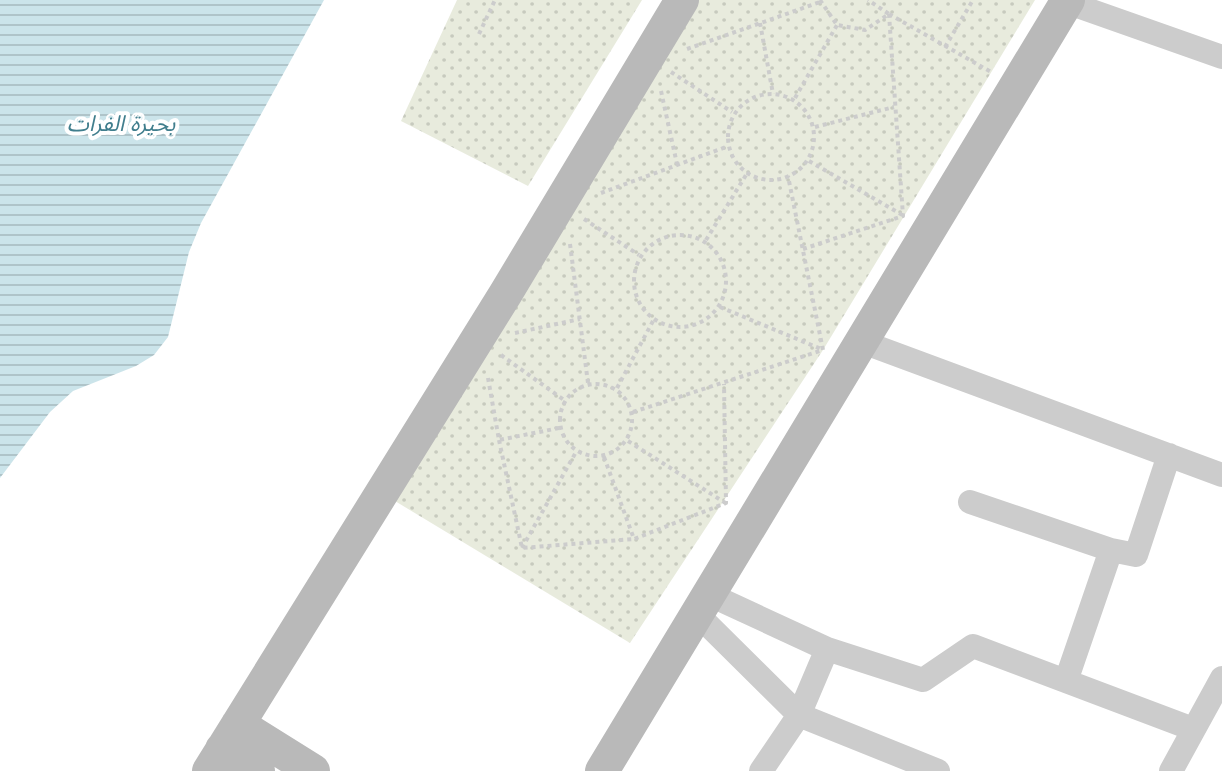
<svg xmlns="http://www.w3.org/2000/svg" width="1222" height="771" viewBox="0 0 1222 771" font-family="Inter,'Noto Sans Arabic',sans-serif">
	<defs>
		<pattern id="park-dots" width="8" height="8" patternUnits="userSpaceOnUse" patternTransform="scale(2)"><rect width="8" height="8" fill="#e8ebdd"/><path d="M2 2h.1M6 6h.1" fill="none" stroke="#c7cabe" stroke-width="1.8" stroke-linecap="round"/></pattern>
		<pattern id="water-rules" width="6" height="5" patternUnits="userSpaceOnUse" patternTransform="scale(2)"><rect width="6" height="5" fill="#cbe4ea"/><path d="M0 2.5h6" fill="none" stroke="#afc4c9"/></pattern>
	</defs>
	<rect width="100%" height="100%" fill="#fff"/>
	<path fill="url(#park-dots)" d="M457,0h185l-114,186 -127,-65z
		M692,0h343l-212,350 -193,293 -245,-148z"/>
	<path fill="url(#water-rules)" d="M0,0h324l-123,223 -12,29 -21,85 -14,18 -18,11 -63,25 -23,21 -50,66z"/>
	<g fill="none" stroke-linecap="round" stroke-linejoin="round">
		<path stroke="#ccc" stroke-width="4" stroke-dasharray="4 4" stroke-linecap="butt" d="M820,0l17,25 28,5 24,-16 -21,-14
			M889,14l102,58
			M760,23l13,71
			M479,34l16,-34
			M945,47l28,-47
			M687,49l133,-47
			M671,72l61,40
			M661,91l16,73
			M728 137a43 43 0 1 1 86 0a43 43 0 1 1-86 0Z
			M795,98l42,-73
			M815,127l79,-20
			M809,161l95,55
			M601,193l125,-46
			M584,219l55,36
			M634 281a46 46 0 1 1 92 0a46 46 0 1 1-92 0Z
			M706,240l40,-65
			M570,244l18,139
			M803,249l100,-33 -14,-202
			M720,307l101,42
			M515,333l65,-14
			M501,355l63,45
			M488,378l11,62 60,-12
			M560 420a36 36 0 1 1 72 0a36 36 0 1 1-72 0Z
			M617,388l36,-67
			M633,412l190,-62 -35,-174
			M499,440l23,108 112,-9
			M628,441l99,63
			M604,457l30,82 92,-36 -2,-119
			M522,548l54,-96"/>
		<path stroke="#ccc" stroke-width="24" d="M1066,2l156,55
			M860,341l362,134
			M970,502l141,48
			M706,593l121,56 96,31 50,-34 220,83
			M695,612l104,103 -38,56
			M827,649l-28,66 139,56
			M1066,681l45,-131 25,5 33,-100
			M1171,771l51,-93"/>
		<path stroke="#b9b9b9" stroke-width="34" d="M238,724l75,47
			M222,749l36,22
			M209,771l297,-478 176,-293
			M602,771l466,-771"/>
	</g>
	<g text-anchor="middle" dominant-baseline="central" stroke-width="8" stroke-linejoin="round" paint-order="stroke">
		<g font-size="22" font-style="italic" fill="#407e8d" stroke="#fff">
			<text x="121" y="123">بحيرة الفرات</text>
		</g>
	</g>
</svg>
